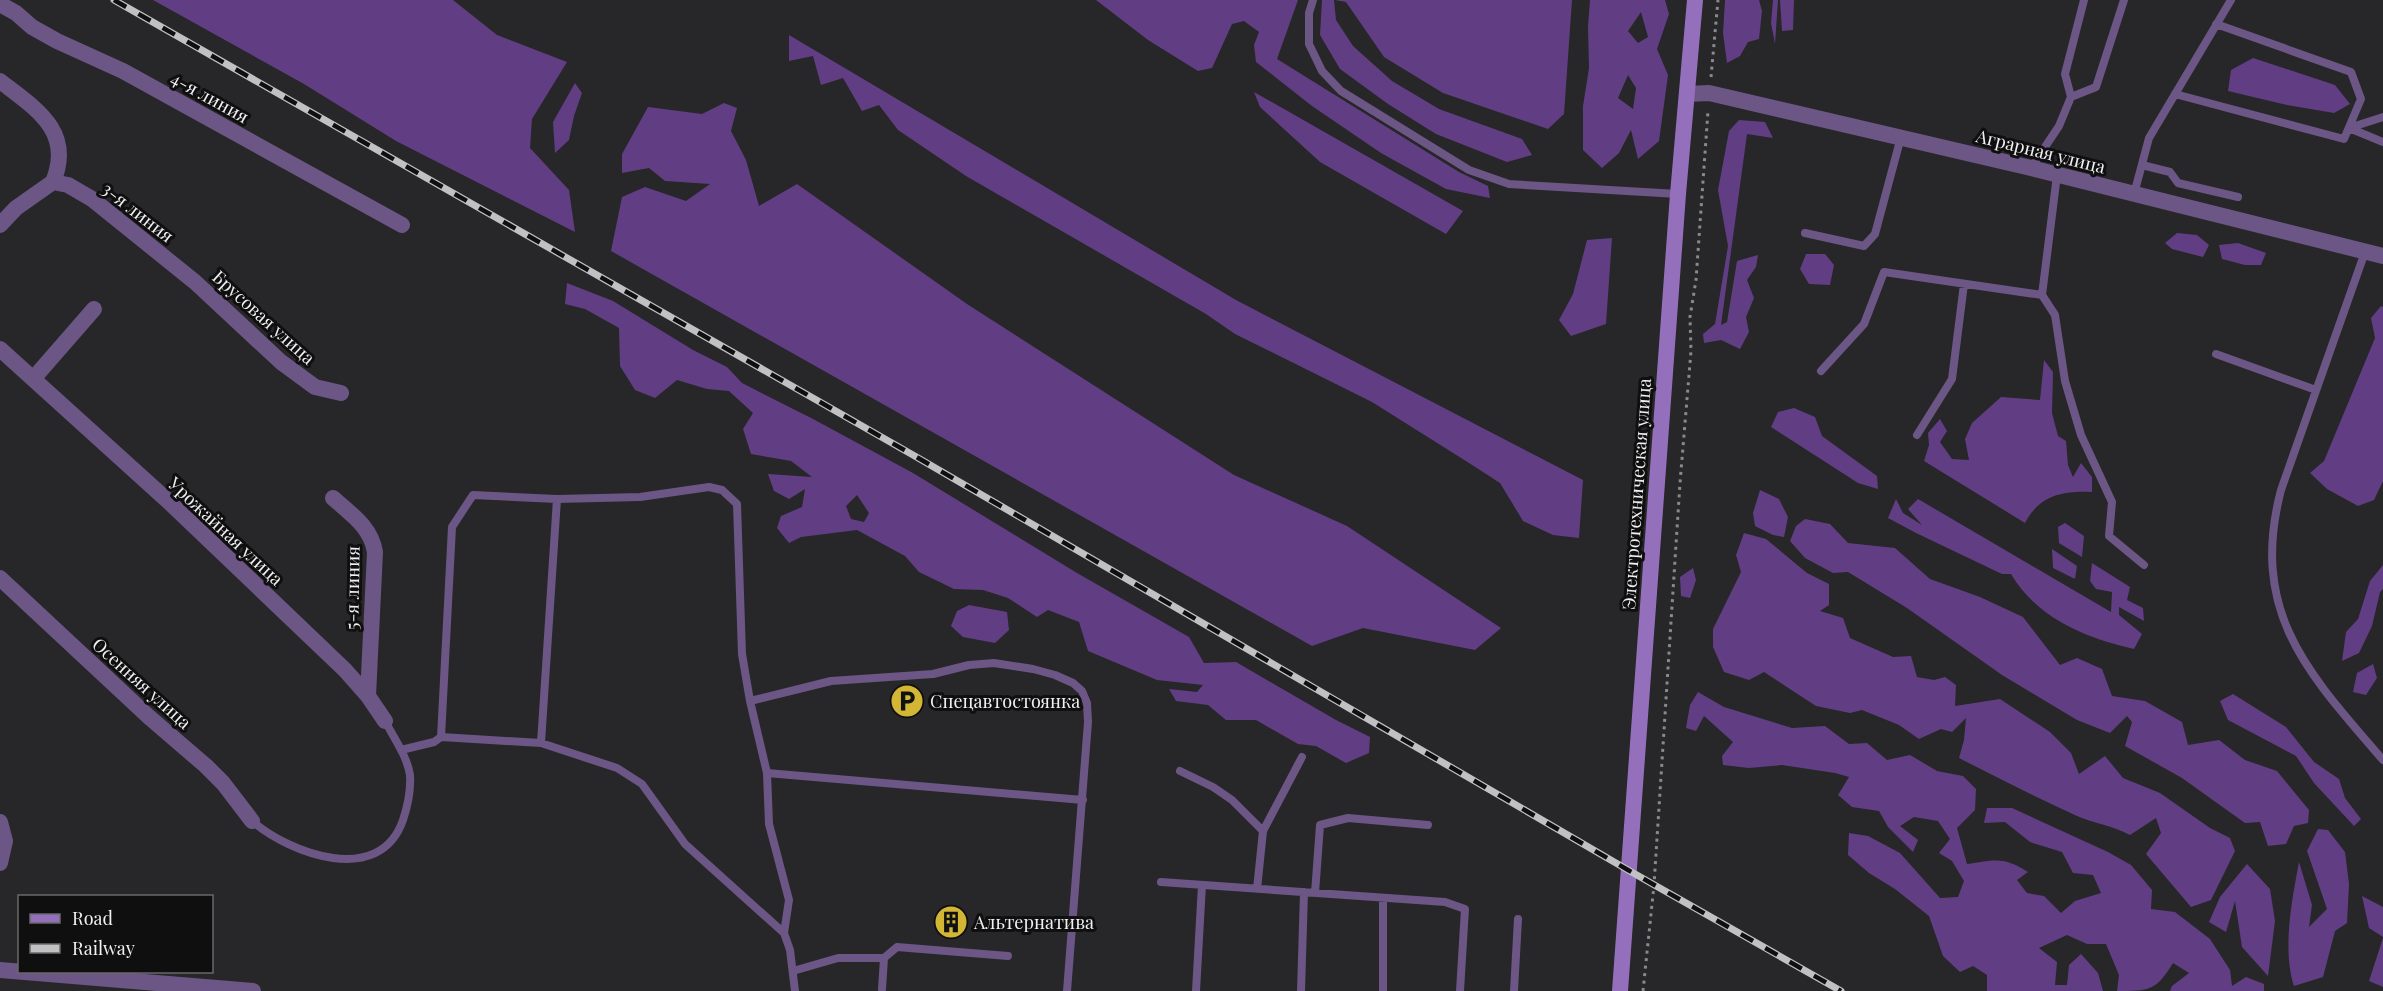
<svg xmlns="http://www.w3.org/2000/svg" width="2383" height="991" viewBox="0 0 2383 991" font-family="'Playfair Display',serif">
	<rect width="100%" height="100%" fill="#272628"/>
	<path fill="#613e83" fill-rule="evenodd" d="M153,0h300l44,35 70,27 -35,57 -2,29 39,42 6,42 -179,-91 -92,-57z
		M1096,0h202l-21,59 182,113 29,14 2,12 -44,-9 -65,-36 -69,-47 -56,-44 -2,-17 5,-13 -15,-11 -12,3 -20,44 -14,3 -50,-31z
		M1322,0h12l2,20 17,26 39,35 47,28 83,30 10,16 -25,7 -71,-28 -48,-30 -48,-35 -20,-34z
		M1335,0h237l-8,114 -16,15 -105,-36 -59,-36 -38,-55z
		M1590,0h75l4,14 -12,35 11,26 -9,66 -21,18 -7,-29 -12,23 -17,15 -19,-18v-44l6,-38 -1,-41zM1641,12l7,25 -10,6 -10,-12zM1628,75l8,13 -3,21 -15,-11z
		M1725,0h34l3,11 -3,28 -11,3 -8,14 -13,7 -4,-30z
		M1773,0h5l-3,44 -4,-21z
		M1780,0h14l-1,30 -11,1z
		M789,35l447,265 347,180 -4,58 -26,-3 -30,-14 -23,-38 -31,-20 -97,-61 -137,-68 -29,-20 -240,-138 -68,-46 -19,-25 -17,6 -19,-33 -22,7 -8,-29 -24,5z
		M2253,58l82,27 15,19 -16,9 -47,-8 -59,-14 3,-21z
		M575,83l7,10 -8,23 -5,24 -14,13 -2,-31z
		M1254,92l209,119 -17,23 -126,-72 -60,-55z
		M724,103l13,5 -6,23 15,29 13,46 38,-22 170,120 267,171 113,51 154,102 -26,22 -112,-22 -51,18 -701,-395 11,-54 23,-10 41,14 24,-17 -45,-3 -16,-13 -27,5v-19l26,-47 54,7z
		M1739,120l26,2 8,16 -26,-4 -26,191 6,-3 10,-61 21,-6 -2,12 -9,13 7,18 -8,19 3,15 -9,17 -19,-9 -17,3 -1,-9 12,-10 13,-78 -10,-56 11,-59z
		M2177,233l20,2 12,10 -6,12 -31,-8 -7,-6z
		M1612,238l-6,86 -35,12 -12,-16 14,-26 14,-54z
		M2238,243l28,10 -5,12h-16l-23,-6 -3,-14z
		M1806,254h19l9,11 -4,20 -21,-1 -9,-15z
		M567,283l46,18 80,49 34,17 15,16 71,36 100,54 164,100 112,64 15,26 32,-1 100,58 34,17 -1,16 -23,10 -30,-17 -18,-2 -42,-24h-30l-18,-15 -32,-4 -7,-12 28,3 6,-7 -46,-5 -69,-29 -9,-29 -31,-12 -11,7 -29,-19 -25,-8 -29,-1 -35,-17 -14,-16 -48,-26 -56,7 -12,6 -12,-15 4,-12 21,-9 3,-18 -16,10 -15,-8 -6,-17 44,3 -21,-16 -40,-7 -8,-25 10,-16 -24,-22 -22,-2 -30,-9 -22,18 -20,-8 -15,-24 -1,-38 -34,-19 -20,-5zM857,495l12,18 -5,9 -13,-3 -5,-13z
		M2381,306l2,1v174l-9,19 -16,6 -31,-17 -17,-16 14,-12 51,-123 -4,-20z
		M2044,360l9,12 -1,41 6,23 8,5 2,24 5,12 8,-14 11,14v15c-30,-1 -52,3 -67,31l-101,-62 5,-16 -1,-12 12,-14 7,12 -7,11 12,17 17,1 -4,-21 7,-16 29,-26 39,3z
		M1794,408l21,9 7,19 55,40 1,13 -20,-6 -87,-56 7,-15z
		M1760,490l19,9 9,18 -4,20 -11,-2 -18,-9 -2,-13z
		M1896,499l7,14 19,12 -14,-16 10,-10 193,113 1,-20 -16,-3 -6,-8 2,-18 38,24 -3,13 16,8 1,13 -25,-14v8l23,19 -8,15c-49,-11 -97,-31 -123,-75h-9l-86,-41 -28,-15z
		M1805,519l25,5 18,19 47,5 35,31 50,18 43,20 37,48 17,-7 25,11 10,27 33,5 37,21 6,23 31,-5 26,20 32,11 32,39 -1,13 -14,3 -8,18 -18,2 -8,-24 -15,1 -63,-45 -57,-32 7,-24 -5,-6 -17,17 -33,-13 -75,-45 -95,-67 -59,-36 -15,1 -28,-15 -15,-17 6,-15z
		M2065,523l19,13 -2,21 -23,-14 -1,-16z
		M1744,533l22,6 41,34 22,11v21l-9,6 23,7 7,20 43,19 18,-1 6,21 17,3 11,-3 11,8 -1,21 45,-7 50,33 21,21 8,21 26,-18 18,22 37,15 50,35 20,10 5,13 -24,49 -20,7 -45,-53 15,-21 -5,-15 -26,17c-19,-10 -34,-11 -53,-19 -40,-18 -79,-38 -118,-58l5,-18 2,-22 -14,14 -11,-3 -22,10 -20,-14 -37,-15 -12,3 -34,-7 -52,-34 -15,8 -25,-8 -11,-25v-18l28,-57 -5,-17z
		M2052,549l25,17 -2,13 -22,-11z
		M2383,565v24l-3,3 -8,34 -13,27 -17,8 4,-29 12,-13 12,-38z
		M1693,568l3,12 -6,18 -9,-2 -1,-19z
		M969,605l38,7 2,18 -14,13 -32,-6 -12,-11 6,-15z
		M2373,664l4,14 -11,17 -13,-3 4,-19z
		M1698,692l26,15 68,21 33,-2 24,18 18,-1 20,17 23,-5 27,16 26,5 13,13 -1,21 -18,18 10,36c28,-4 36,-8 61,8l-11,8 10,13 17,3 17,17 14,-12 26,-8 -8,-18 -20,-2 -11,-21 -32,-10 -25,-20 -21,1 3,-15h25l96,44 23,13 21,25 -1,19 24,3 35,27 20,31 2,16 14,-9 18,7v7h-94l2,-5 17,-13 -16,-10c-17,28 -24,28 -56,28l2,-16 -13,-31h-19l-20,-9 -28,13 18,14 -2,23h12l2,-20 12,-11 17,19 5,18h-116v-16l-14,-9 -13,6 -17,-16 -14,-40 -34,-27 -26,-16 -21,-18 1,-22 19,3 32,17 40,45 18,-1 6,-16 -12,-20 -13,-8 11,-14 -12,-18 -24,-4 -14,9 18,14 -5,12 -25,-25 -9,-16 -27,-4 -14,-12 11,-18 -14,-4 -53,-8 -33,3 -26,-3 -1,-9 11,-14 -29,-26 -8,15 -10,-3 4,-23z
		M2233,694l53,33 28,35 25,17 6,19 16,21 -7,7 -40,-43 -18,-27 -68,-36 -8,-19z
		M2318,829l10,1 17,22 4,32 -2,39 -12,8 -12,46 -29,9c-12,-36 -2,-87 5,-124l13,43 -3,22 18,-18 -20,-58z
		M2247,864l23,25 5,32 -7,55 -26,-29 -7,-46 -9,31 -17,-10 11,-25z
		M2362,896l21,11v30l-14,-9z
		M2383,938v49l-14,-6z"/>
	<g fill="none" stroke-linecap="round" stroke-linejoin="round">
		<path stroke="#8a898b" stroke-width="3" stroke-dasharray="3 4.5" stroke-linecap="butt" d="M1711,77l7,-77
			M1643,991l11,-106 26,-402 11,-132 -1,-34 6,-37 12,-169"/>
		<path stroke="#6c5686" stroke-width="8" d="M1313,0l-4,13v31l13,27 19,20 128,79 40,14 169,10
			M2175,94l169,45 17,-40 -10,-27 -135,-48
			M2071,97l25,-10 28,-87
			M2349,128l34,14
			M2349,128l34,-11
			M2142,165l28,7 8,11 60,14
			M2031,168l28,-42 12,-29 -6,-23 19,-74
			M2057,175l-15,120 13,20 10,66 16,54 31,67 -3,34 35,29
			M2134,194l15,-56 82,-138
			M1805,233l59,13 11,-12 26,-97
			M2365,252l-84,238c-32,123 27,183 102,270
			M2216,354l100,36
			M1821,371l43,-47 20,-52 158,23
			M1917,435l35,-56 12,-95
			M557,499l83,-2 69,-10 13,3 15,14 5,150 8,47 17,72 2,51 20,76 -5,33
			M750,701l81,-20 102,-7 36,-9 25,-2 39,6 22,6 18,8 9,8 5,12 1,19 -21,269
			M541,743l-100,-6 11,-210 21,-32 84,4 -16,244 76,25 25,16 43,60 99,89 6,17 5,41
			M401,750l33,-8 7,-5
			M1180,771l33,16 19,13 31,31
			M767,773l316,27
			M252,821c38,33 128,66 151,-1 5,-15 8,-29 7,-45 -3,-19 -16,-37 -25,-54
			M1161,882l284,20 20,7 -5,82
			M1257,889l6,-58 39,-74
			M1315,893l5,-68 28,-7 80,7
			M793,971l45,-13h46
			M882,989l2,-31 13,-11 111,9
			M1196,991l6,-106
			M1301,991l3,-99
			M1383,991v-93
			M1514,991l4,-72"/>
		<path stroke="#6c5686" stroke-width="16" d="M0,4l16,9 16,14 25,14 66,30 279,154
			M0,81c36,28 74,50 53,101
			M1687,94l22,-1 322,75 352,88
			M53,182l15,3 24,14 103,83 86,80 34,25 26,6
			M0,225l16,-17 37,-26
			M0,349l168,152 177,169 23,26 17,25
			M33,379l61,-70
			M333,498c18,16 38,29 42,54l-7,144
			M0,578l149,139 57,49 17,17 29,38
			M0,822l5,19 -5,22"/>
		<path stroke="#6c5686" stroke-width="16" d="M0,970l253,21"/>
		<path stroke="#9470bc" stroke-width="16" d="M1620,991l58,-797 17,-194"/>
		<defs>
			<path id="rail" d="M114,0l799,455 715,415 213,121"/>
		</defs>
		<use href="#rail" stroke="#c1c0c2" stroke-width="7"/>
		<use href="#rail" stroke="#0f0f10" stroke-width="4.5" stroke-dasharray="14" stroke-linecap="butt"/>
	</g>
	<defs>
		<symbol id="parking-disc" viewBox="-11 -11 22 22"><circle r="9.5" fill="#d4b635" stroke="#0f0f10"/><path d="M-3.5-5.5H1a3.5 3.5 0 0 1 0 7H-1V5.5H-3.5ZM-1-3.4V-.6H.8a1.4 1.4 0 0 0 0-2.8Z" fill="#111"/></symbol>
		<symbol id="building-disc" viewBox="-11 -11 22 22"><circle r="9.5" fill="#d4b635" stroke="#0f0f10"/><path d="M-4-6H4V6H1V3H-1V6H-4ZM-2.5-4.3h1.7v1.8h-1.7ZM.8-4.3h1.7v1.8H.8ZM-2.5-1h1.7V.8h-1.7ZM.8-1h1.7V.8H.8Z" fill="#111"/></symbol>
	</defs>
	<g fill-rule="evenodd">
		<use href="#parking-disc" x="888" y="682" width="38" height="38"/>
		<use href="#building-disc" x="932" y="903" width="38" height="38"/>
	</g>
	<g text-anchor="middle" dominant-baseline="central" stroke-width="6" stroke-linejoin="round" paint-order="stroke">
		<g font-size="18" fill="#f0eff1" stroke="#0f0f10">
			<text transform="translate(210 97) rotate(29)">4-я линия</text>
			<text transform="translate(2041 151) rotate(14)">Аграрная улица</text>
			<text transform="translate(138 212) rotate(38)">3-я линия</text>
			<text transform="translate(264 317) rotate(42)">Брусовая улица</text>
			<text transform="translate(1636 494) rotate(-86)">Электротехническая улица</text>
			<text transform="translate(226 531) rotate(43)">Урожайная улица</text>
			<text transform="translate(352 588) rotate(-89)">5-я линия</text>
			<text transform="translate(142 683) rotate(42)">Осенняя улица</text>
		</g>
		<g font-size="18" fill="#f0eff1" stroke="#0f0f10" text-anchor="start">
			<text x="930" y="701">Спецавтостоянка</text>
			<text x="974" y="922">Альтернатива</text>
		</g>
	</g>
	<rect x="18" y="895" width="195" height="78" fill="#0f0f10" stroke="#69696a" stroke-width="1.5"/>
	<rect x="30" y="914" width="30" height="9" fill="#9470bc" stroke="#69696a" stroke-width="1.5"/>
	<text x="72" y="925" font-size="18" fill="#f0eff1">Road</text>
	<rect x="30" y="944" width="30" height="9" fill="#c1c0c2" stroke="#69696a" stroke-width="1.5"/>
	<text x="72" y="955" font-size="18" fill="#f0eff1">Railway</text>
</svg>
